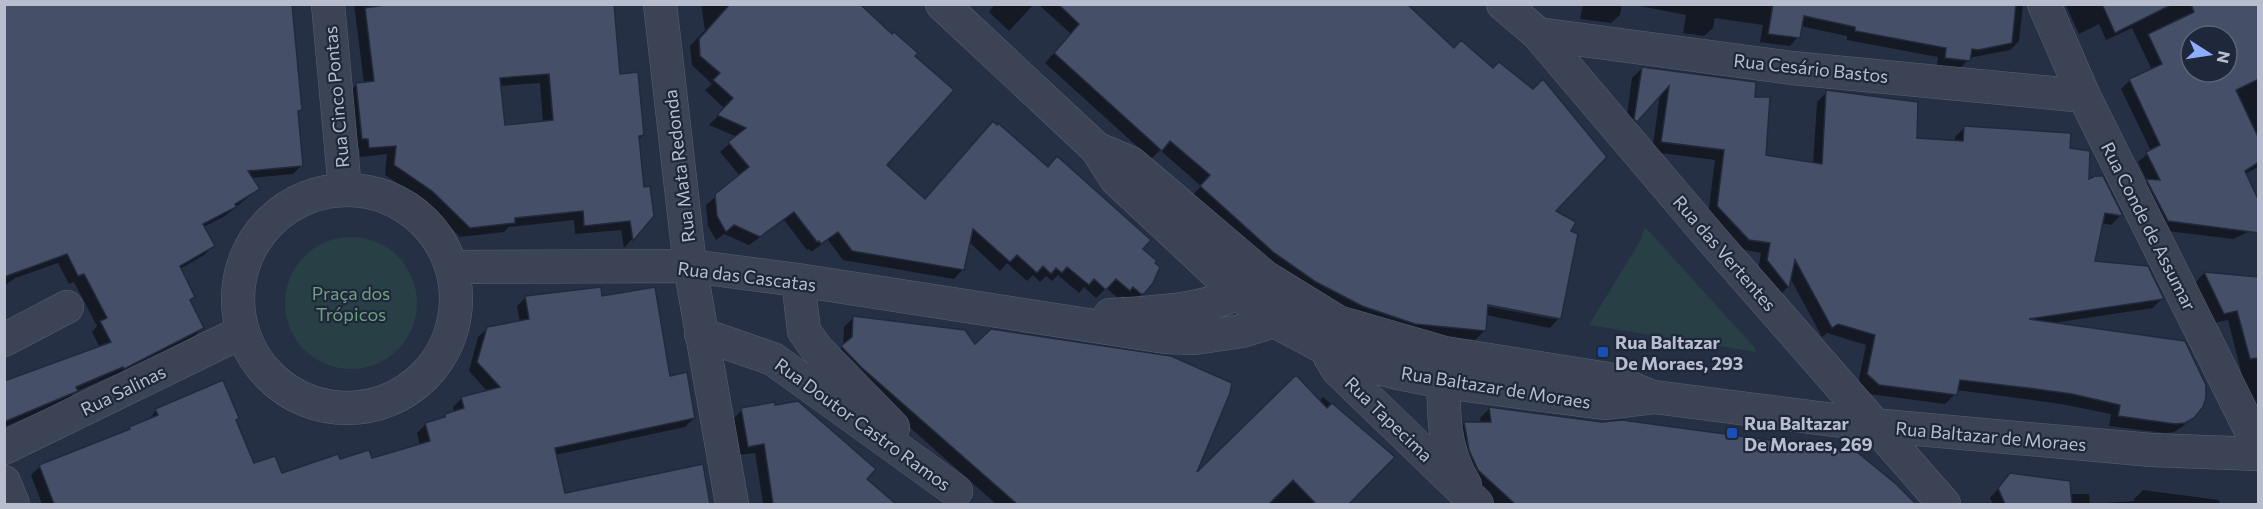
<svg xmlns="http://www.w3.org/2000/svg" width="2263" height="509" viewBox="0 0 2263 509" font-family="Commissioner,sans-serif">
	<rect width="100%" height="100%" fill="#263045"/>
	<path fill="#283f46" d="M1645,227l110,121 1,4 -167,-27 51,-84z
		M285 303a66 66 0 1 1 132 0a66 66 0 1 1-132 0Z"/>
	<path fill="#0007" fill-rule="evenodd" d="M4,4l296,106 -3,4 5,51 -9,9 -42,4 7,11 -33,27 -22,11 10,19 -9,9 -24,14 14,28 -5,4 13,27 -9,9 -79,40v-2l-39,17 -8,8 -63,27v-44l96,-35 -8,-16 5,-6 -23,-44 -5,2 -11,-21 -43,15 -11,8z
		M354,4h258l7,72 24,59 -5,5 5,48 9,28 -28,32 -3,-18 -46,4 -1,-14 -65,7 -5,5 -44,5 -37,-37 -38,-25 2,-21 -27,3 -1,-9h-6l-5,-55 9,-9 7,-1zM540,83l3,40 -39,4 -5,-41z
		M701,4h157l27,162 39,35 217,48 2,44 -12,10 -8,-7 -4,3 -13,-11 -10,10 -12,-11 -5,6 -21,-18 -6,6 -6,-5 -6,6 -7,-7 -6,6 -20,-18 -7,8 -31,-29 -6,27 -9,10 -111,-19 -15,-20 -17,12 -2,-3 -2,1 -23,-30 -35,25 -25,-11 -8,6 -8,-14 -2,-21 34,-29 -20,-24 17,-15 -28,-12 16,-16 -20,-19 7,-6 -20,-19 -2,-19 15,-16z
		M995,4h39l-25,27 -20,-19z
		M1038,4h367l164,227 -10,87 -9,10 -64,-13 -1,15 -10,10 -51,-4 -38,-8 -101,-50 -93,-82 9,-10 -41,-36 -9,9 -106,-96 26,-29zM1481,302l73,14v3l-74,-14z
		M1583,4h39l-2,11 -9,8 -31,-4z
		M1629,4l394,1 -4,36 -9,9 -41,8 -9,11 -23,-3 1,-9 -91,-17v-4l-47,-10 -2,11 -8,9 -30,-4 3,-17 -48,-7 -2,10 -9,8 -21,-3 3,-18z
		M2065,4h193v163l-13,7 12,54 -24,11 -74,-9 -20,-41 8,-8 -9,-19 13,-11 -30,-62 9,-9 22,-10 -20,-42 -26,12 -7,-16 -20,10zM2191,36h36v36h-36z
		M1642,68l111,30 12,58 48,8 4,-62 10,-10 88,48 39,2 1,-5 9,-9 104,22 19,31 34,34 -10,10 -10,-2 -8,39 69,36 -9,10 -100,15 140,94 -11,10 -8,5 -9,1 -56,-7 2,-12 -50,-10 -44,-6 -61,-8 -1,4 -10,10 -76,-10 -11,-10 8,-39 -39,-12 -5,4 -32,-59 -2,9 -9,9 -21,-25 3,-18 -22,-4 -31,-33 7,-56 -63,-8 8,-58 -24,27 -9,10 -2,-2 7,-51z
		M2204,273l54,5v140l-11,-23 -19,-75 -14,3 -19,-40z
		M526,297h75l67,81 26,40 -9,9 -130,28 9,40 138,-29 7,38h-667l-11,-29 9,-9 87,-35 21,-10 8,-11 79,11 19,44 27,10 58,-14 32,-1 49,-14 -3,-13 8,-8 29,-12 -1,-6 9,-9 26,-6 -19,-21 9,-34 10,-9 32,-6 -3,-16z
		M853,318l121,28 219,133 79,-43 67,68h-343l-144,-128 -20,-19 11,-11 1,-19z
		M1323,397l69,60 -79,-49z
		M1490,408l414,86 9,10h-418l-26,-24 -14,-47 9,-9h17l-1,-6z
		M742,410l123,69 28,25h-136l6,-1 -8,-50 -16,2 -6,-36z
		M2002,484l68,10h19l1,10 45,-3 -1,-2 9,-9 76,10 1,4h-227l-3,-6z"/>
	<path fill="#454f67" stroke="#21293c" stroke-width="1.5" fill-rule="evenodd" d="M4,4h288l10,106 -4,1 5,55 -55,5 12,18 -25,15 1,3 -33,17 12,22 -35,20 15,31 -5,3 14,28 -80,41 -1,-2 -47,20 2,4 -74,31v-41l107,-39 -11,-21 7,-3 -23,-44 -6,2 -11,-22 -63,23z
		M391,4h223l6,70 18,-2 6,63 -5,1 5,51 6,-1 4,30 -21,25 -3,-20 -46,5 -1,-15 -68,7v5l-45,5 -38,-37 -38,-26 2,-19 -27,2 -1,-9h-6l-6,-56 18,-2 -9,-73zM549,74l4,46 -48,5 -5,-47z
		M730,4h130l32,30 2,-2 24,21 -3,3 39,34 -67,75 38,34 68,-78 4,4 1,-2 50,44 9,-11 94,84 -8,9 14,12 -2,2 5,4 -7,16 -9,11h-3l-8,-7 -3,4 -14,-12 -10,11 -12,-11 -5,6 -22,-18 -5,6 -6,-5 -5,6 -8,-8 -6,7 -20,-18 -7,7 -37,-33 -9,41 -112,-19 -14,-19 -17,12 -2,-3 -2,1 -23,-30 -34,25 -26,-12 -8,7 -9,-16 -2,-22 34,-27 -21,-25 18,-14 -29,-13 16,-17 -20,-18 7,-7 -20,-17 -1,-17z
		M1058,4h349l47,44 7,-8 32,28 6,-6 34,27 10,-10 64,78 -51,54 20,11 -5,9 7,3 -17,85 -73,-14 -2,26 -71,-7 -53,-18 -46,-24 -43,-30 -73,-66 10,-11 -40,-34 -8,10 -108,-98 25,-29z
		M1773,4h243l-4,39 -34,7 -6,-1 -2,12 -25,-3 1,-10 -91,-17v-4l-51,-11 -4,22 -32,-4z
		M2102,4h71l-58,29z
		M2191,4h68v75l-23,11 23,49v23l-14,9 14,30v32l-91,-12 -22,-42 14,1 -14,-28 14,-7 -31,-66 33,-15 -14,-30 46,-22zM2191,36h36v36h-36z
		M1642,67l114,15 -1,15h15l-4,58 56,9 4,-74 92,12 -1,36 46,3 1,-15 107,7 -1,15 20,3 -1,28 6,-3h8l20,40 -18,-3 -10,48 53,5 16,33 -135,20 156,22 21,44v13l-3,9 -9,11 -9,5 -10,1 -57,-8 2,-11 -48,-11 -44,-6 -68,-8 -3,15 -78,-10 -12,-11 8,-39 -37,-11 -6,4 -37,-68 -6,28 -22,-28 3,-17 -21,-3 -32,-34 7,-56 -63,-8 8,-56 -32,36 -3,-3z
		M2204,272l55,5v81l-9,1 -13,-48 -13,3z
		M601,287l1,9 53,-9 15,89 17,-4 8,46 -140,30 10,45 138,-29 7,40h-656l-15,-39 91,-36 -1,-2 29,-12 -3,-6 68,-29 16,38 -3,2 18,43 21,-7 7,17 56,-19 2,5 29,-9 3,8 58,-17 -5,-18 20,-6v-3l19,-6 -3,-11 39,-10 -23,-25 10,-35 42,-8 -4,-23z
		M853,316l112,14 10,14 16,-15 180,27 61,27 -2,10 -33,79 99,-97 31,33 5,-5 63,54 -46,47h-33l-23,-24 -24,24h-252l-156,-137 -20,-21 11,-9z
		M798,401l78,68 -9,10 29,25h-123l-9,-60 -16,3 -7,-39 34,-6v3z
		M1489,407l113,15 20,-2 235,32 39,32 20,20h-401l-37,-34 -9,-20 -5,-28h27z
		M2010,473l60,8 2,23h-67l-7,-16z"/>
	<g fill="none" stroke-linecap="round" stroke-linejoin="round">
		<defs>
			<path id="minor" d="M328,4l17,186
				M660,4l30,262 42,238
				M942,4l154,144 20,31 123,115 35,27 55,29 36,14 33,9 46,9 160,21 50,-6 219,28 278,25 107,4
				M1503,4l35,30 174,205 232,265
				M2044,4l40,92 174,349
				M1538,34l254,34 292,28
				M1100,150l31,13 134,114 73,45 107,31 163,26 42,17
				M238 299a109 109 0 1 1 218 0a109 109 0 1 1-218 0Z
				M452,267l238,-1 108,14 367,57 30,1 47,-7 32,-10 22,-24
				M798,280l6,51 12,17 77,79
				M1110,315c49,-3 103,-4 144,-31
				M701,334l72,25 183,132
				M4,340l63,-33
				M1331,346l-1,11 8,13 139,134
				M1444,361c-1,44 -3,85 21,124
				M4,448l238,-116
				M4,482l9,22"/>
		</defs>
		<use href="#minor" stroke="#596072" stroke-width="34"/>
		<use href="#minor" stroke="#3b4354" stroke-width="33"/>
	</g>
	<g fill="#1a4fb4" stroke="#1f273a" stroke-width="2">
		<rect x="1597" y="346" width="12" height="12" rx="3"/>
		<rect x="1726" y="427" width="12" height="12" rx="3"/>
	</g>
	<g text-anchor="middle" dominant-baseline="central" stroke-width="4.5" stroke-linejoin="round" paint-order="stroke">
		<g font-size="18" fill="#b8bece" stroke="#1f273a">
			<text transform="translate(1811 68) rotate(6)">Rua Cesário Bastos</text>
			<text transform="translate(336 97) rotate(-95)">Rua Cinco Pontas</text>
			<text transform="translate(679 166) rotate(-97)">Rua Mata Redonda</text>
			<text transform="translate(2149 226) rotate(63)">Rua Conde de Assumar</text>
			<text transform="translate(1725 253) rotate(49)">Rua das Vertentes</text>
			<text transform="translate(747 276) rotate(7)">Rua das Cascatas</text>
			<text transform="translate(1496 387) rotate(9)">Rua Baltazar de Moraes</text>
			<text transform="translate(123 390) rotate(-26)">Rua Salinas</text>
			<text transform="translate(1389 419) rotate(44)">Rua Tapecima</text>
			<text transform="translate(863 424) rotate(36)">Rua Doutor Castro Ramos</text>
			<text transform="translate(1991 436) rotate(5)">Rua Baltazar de Moraes</text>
		</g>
		<g font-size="18" fill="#6ea07f" stroke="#1f273a">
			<text x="351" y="293">Praça dos<tspan x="351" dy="21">Trópicos</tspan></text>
		</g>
		<g font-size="18" font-weight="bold" fill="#b8bece" stroke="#1f273a" text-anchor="start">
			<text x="1615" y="342">Rua Baltazar<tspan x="1615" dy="21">De Moraes, 293</tspan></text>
			<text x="1744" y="423">Rua Baltazar<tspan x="1744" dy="21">De Moraes, 269</tspan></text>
		</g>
	</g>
	<rect width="2263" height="509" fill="none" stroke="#b8bece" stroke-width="12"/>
	<g transform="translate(2209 54) rotate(102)"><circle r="28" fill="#1f273a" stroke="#5c6375" stroke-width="1.5"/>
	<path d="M0-4.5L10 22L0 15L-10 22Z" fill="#8eadfd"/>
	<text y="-9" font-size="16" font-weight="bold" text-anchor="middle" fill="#b8bece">N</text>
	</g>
</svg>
